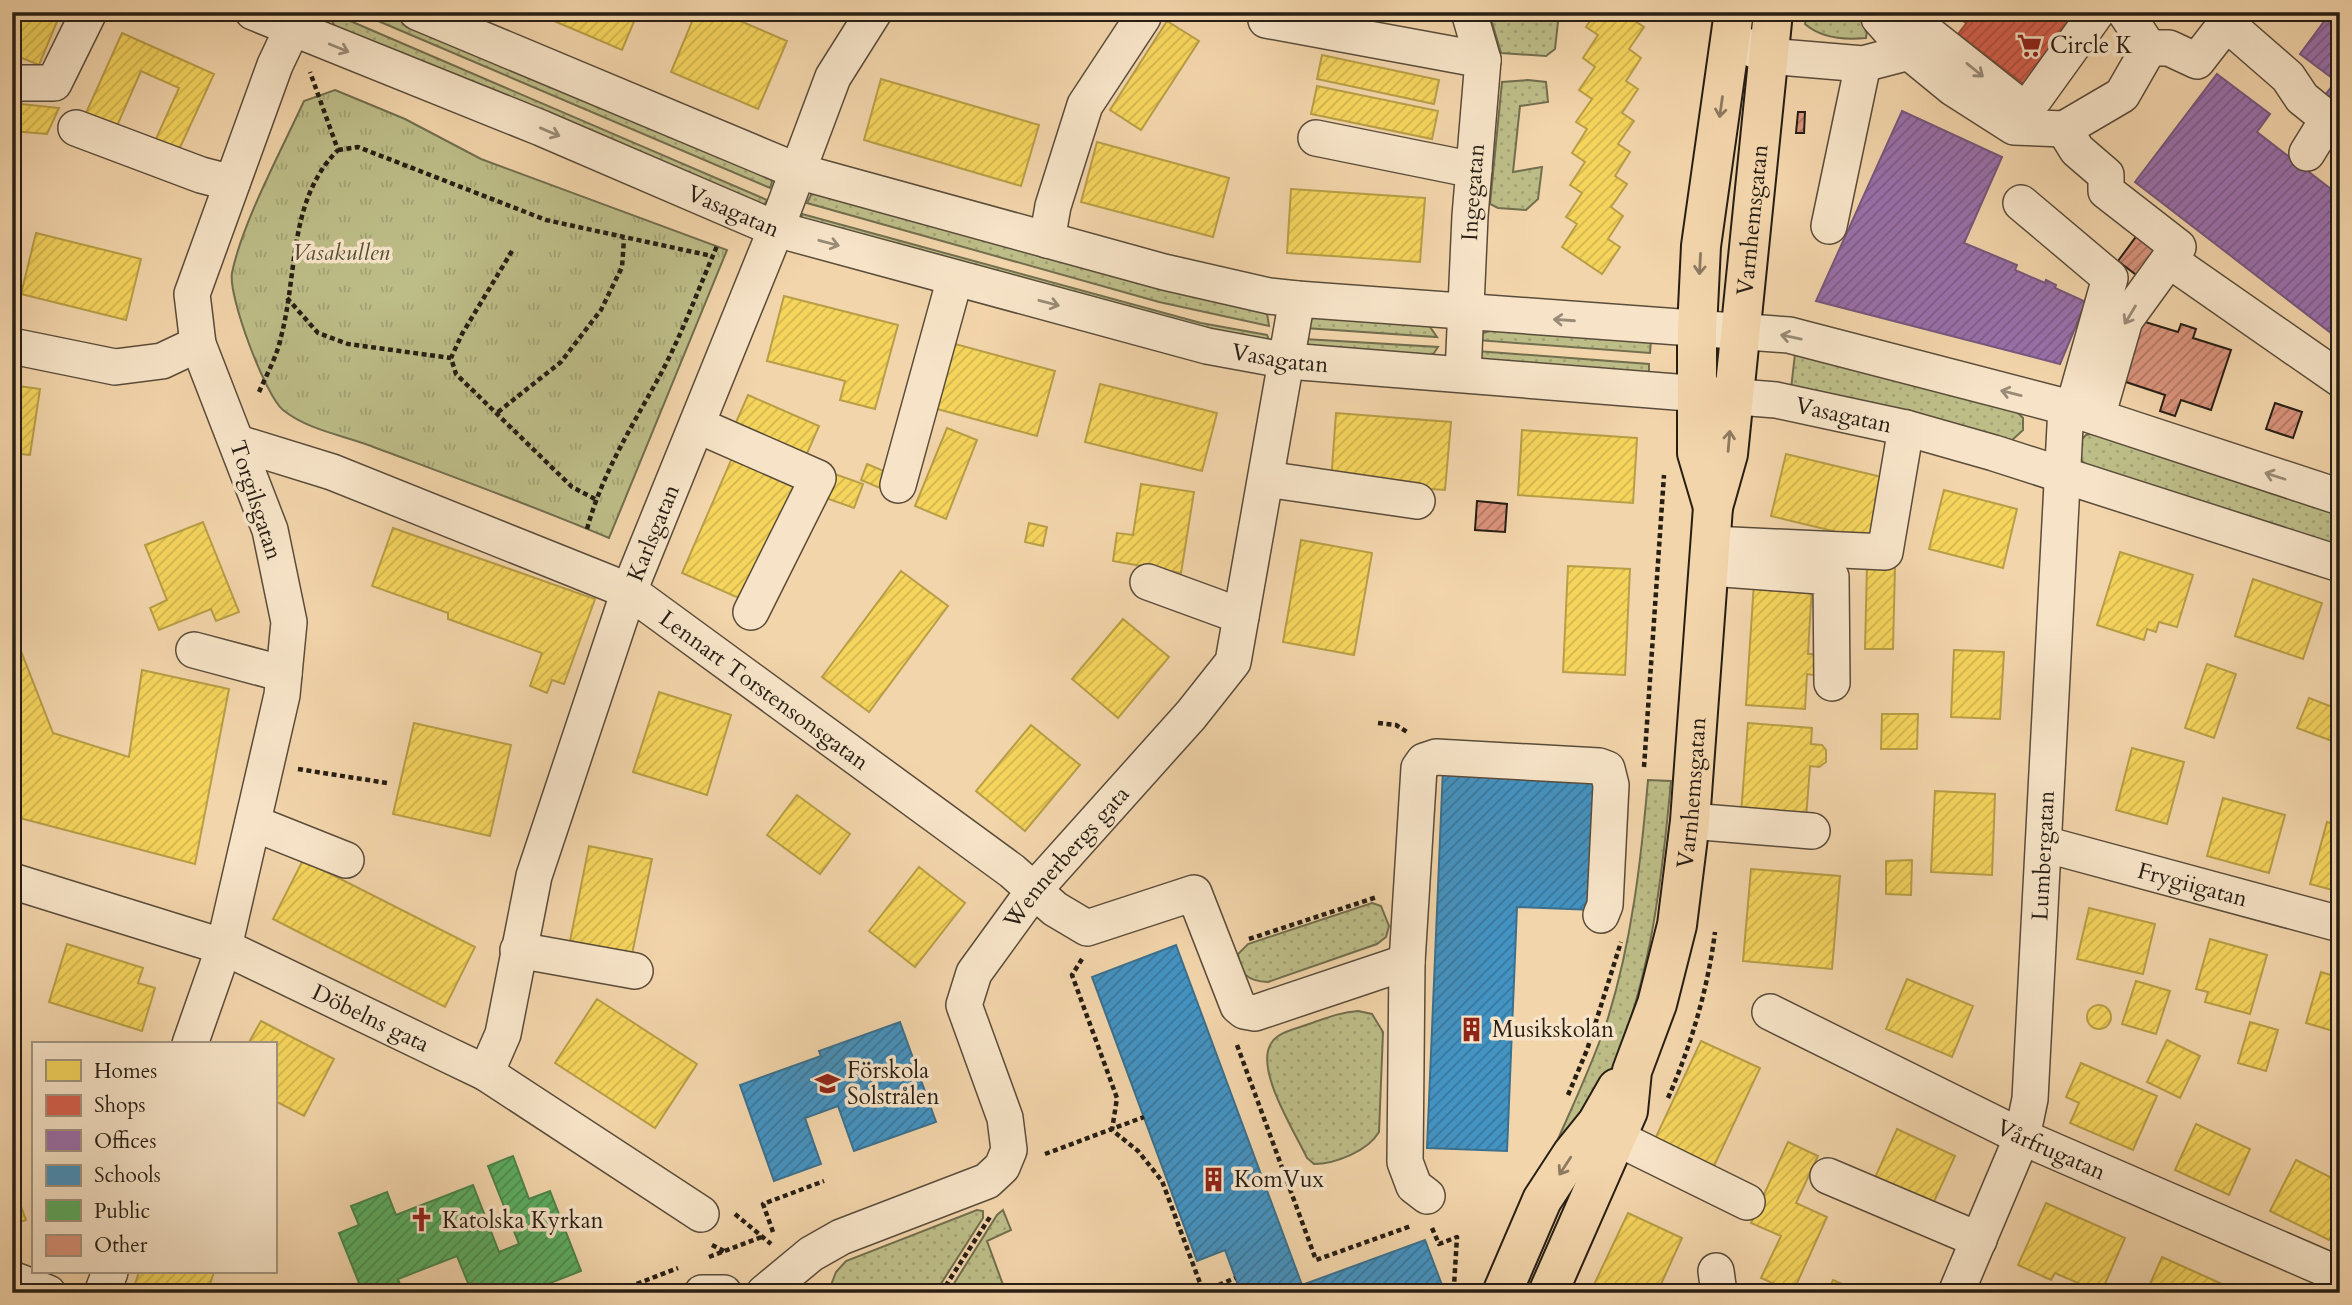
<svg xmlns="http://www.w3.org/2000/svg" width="2352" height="1305" viewBox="0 0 2352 1305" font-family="Cardo,serif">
	<defs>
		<pattern id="grass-dots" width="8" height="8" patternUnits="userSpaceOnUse" patternTransform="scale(1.75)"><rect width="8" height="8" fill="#bdbd88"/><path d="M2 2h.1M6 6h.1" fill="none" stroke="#a2a274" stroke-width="1.8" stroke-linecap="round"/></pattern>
		<pattern id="park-tufts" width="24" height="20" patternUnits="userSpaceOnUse" patternTransform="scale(1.75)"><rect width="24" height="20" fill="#bdbd88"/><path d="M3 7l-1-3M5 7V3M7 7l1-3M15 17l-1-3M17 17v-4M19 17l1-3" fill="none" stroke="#a2a274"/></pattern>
		<pattern id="homes-hatch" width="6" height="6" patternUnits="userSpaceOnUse" patternTransform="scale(1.75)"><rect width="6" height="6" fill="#f6d55c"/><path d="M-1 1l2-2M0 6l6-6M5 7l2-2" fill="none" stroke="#d3b64f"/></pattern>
		<pattern id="shops-hatch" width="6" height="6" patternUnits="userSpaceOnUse" patternTransform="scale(1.75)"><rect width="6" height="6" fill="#d6604d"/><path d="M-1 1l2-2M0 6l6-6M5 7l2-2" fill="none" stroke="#ae4f3f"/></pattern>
		<pattern id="offices-hatch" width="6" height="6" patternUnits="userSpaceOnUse" patternTransform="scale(1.75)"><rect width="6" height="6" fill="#9970ab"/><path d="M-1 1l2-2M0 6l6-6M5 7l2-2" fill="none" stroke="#7d5b8a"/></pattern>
		<pattern id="schools-hatch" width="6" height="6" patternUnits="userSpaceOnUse" patternTransform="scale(1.75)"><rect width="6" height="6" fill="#4393c3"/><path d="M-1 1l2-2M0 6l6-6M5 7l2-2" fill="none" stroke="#38779d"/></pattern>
		<pattern id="public-hatch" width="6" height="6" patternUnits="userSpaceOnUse" patternTransform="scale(1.75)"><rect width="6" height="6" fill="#5aae61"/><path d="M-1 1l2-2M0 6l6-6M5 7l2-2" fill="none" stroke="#4a8d4f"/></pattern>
		<pattern id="building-hatch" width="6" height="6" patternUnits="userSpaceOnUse" patternTransform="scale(1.75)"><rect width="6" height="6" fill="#da937c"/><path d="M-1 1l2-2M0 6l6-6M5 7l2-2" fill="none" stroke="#b17764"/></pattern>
	</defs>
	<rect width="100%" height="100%" fill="#f3d5ab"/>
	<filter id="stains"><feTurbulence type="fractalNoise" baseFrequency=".00286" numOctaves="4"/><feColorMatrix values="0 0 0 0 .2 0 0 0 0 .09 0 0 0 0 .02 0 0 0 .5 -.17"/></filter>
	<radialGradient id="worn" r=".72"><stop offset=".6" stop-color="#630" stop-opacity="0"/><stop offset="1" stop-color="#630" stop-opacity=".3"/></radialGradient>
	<path fill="url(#grass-dots)" stroke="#726e4e" stroke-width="2" d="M357,12h41l370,161 4,9 -2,6z
		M1489,12h58l11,10 -3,27 -9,7 -45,-3z
		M1822,12l46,10 -2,16c-21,2 -44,1 -61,-14l1,-5 14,2z
		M334,14l433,186 -6,11 -426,-184 -3,-6z
		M1528,80l18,2 2,20 -28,4 -7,66 29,-5 -4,32 -12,11 -28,-2 -8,-4 12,-122z
		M819,192l448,121 2,13 -110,-24 -352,-99 4,-8z
		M802,214l399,109 66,12 2,5 -2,4 -467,-116z
		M1315,313l113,11 9,13 -132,-9 2,-10z
		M1493,330l158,10 -1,13 -174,-13 4,-6z
		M1304,339l134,8 -6,9 -127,-7z
		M1476,351l173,13v14l-165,-17z
		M1795,354l219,55 9,9v12l-14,13 -218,-54z
		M2098,432l242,81v38l-252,-84 -10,-10 -1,-13 9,-9z
		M1648,780l23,1c-10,111 -23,223 -76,324 -11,21 -32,40 -47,57 20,-47 44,-95 60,-144 24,-78 33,-157 40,-238z
		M1372,903l9,3 8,20 -3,11 -9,7 -109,38c-21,-1 -28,-8 -30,-28l10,-10z
		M1358,1011l14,3 11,18 -4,100c-11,19 -44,32 -65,32l-7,-6c-12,-26 -54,-91 -35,-116 7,-10 23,-13 34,-17 18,-6 34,-13 52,-14z
		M977,1210l6,1v7l-48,75h-107l8,-21 10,-11z
		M1003,1210l8,20 -24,11 19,52h-58l49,-78z"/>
	<path fill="url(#park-tufts)" stroke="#726e4e" stroke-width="2" d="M335,90l70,29 76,40 246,91 -118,288c-78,-33 -158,-62 -238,-92 -29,-11 -63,-16 -88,-36 -18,-15 -55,-114 -51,-137 10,-50 50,-124 72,-172z"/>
	<path fill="url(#homes-hatch)" stroke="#b89e46" stroke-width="2" d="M12,12h49l-22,53 -27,-11z
		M533,12h105l-16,38z
		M696,12h23l68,29 -29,68 -87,-37z
		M1596,12h41l-5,7 12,8 -15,22 12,9 -15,23 12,8 -16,24 12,8 -16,23 12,8 -15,24 12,8 -16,23 12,9 -15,23 12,8 -18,27 -40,-27 15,-23 -11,-7 16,-24 -12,-8 15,-23 -13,-9 15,-24 -11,-7 16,-23 -13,-9 16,-23 -12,-9 15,-23 -12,-8z
		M1167,21l32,20 -58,89 -31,-20z
		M122,33l92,41 -36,78 -23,-11 24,-53 -38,-17 -24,55 -31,-13z
		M1322,55l117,25 -5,24 -117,-25z
		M881,79l158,46 -18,61 -157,-46z
		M1317,86l121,25 -6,28 -121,-25z
		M12,103l47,5 -12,26 -35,-3z
		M1097,142l132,36 -16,59 -132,-35z
		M1291,189l134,9 -5,64 -133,-9z
		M36,233l105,26 -15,61 -105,-26z
		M784,296l114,29 -23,84 -35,-9 5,-19 -78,-20z
		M944,341l111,30 -18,65 -111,-30z
		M1100,384l117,29 -15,58 -117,-29z
		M12,385l28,4 -10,66 -18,-2z
		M748,395l71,31 -14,32 -71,-31z
		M1336,413l115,9 -6,68 -114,-8z
		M947,428l30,12 -31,79 -31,-13z
		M1522,430l115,8 -4,65 -115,-8z
		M1786,454l104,25 -16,62 -103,-25z
		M732,458l68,30 -50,115 -68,-30z
		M867,464l19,8 -6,16 -19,-8z
		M829,472l34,12 -9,24 -34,-12z
		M1141,484l53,8 -13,81 -68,-12 4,-28 16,2z
		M1944,490l73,19 -14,59 -74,-19z
		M203,522l36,90 -23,9 -5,-12 -52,21 -9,-22 17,-8 -22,-55z
		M1029,523l18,4 -4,19 -18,-4z
		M393,528l202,71 -31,85 -12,-4 -5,13 -17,-7 12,-33 -94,-34v-6l-76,-27z
		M1301,540l71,13 -18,102 -71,-13z
		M2120,552l73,23 -16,52 -18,-5 -3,10 -9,-3 -3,11 -47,-15z
		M1867,565l28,1 -2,83h-28z
		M1568,566l62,3 -5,106 -62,-3z
		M901,571l47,35 -79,106 -47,-35z
		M2253,579l69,24 -19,56 -68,-23z
		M1754,582l58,3 -4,69h8l-1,21 -8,-1 -2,35 -59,-4z
		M1123,619l46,38 -51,61 -46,-39z
		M12,628l41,105 76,24 13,-87 87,19 -34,175 -183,-48z
		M1954,650l50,2 -4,67 -49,-2z
		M2207,664l29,10 -22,64 -29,-10z
		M659,692l72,23 -24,80 -74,-23z
		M2309,698l31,12v34l-43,-16z
		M1882,714h36l-1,35h-36z
		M414,723l97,22 -21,91 -97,-22z
		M1748,723l64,5 -1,16 11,1 4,5v12l-7,5 -9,-1 -4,53 -65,-5z
		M1031,725l49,40 -55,66 -49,-40z
		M2132,748l52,14 -17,62 -51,-14z
		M1935,791l60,3 -3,81 -61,-3z
		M797,795l53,39 -30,40 -53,-39z
		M2223,798l62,17 -16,58 -62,-17z
		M2327,822l13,4v66l-30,-8z
		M589,846l63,13 -20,95 -62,-13z
		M303,860l172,87 -30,60 -172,-88z
		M1912,860l-1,35 -25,-1v-33z
		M919,867l46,36 -50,64 -46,-36z
		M1751,869l89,7 -8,93 -89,-8z
		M2089,908l66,16 -12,50 -66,-15z
		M2210,939l57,16 -17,59 -45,-12 3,-10 -12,-3z
		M67,944l76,24 -5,15 17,5 -13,43 -93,-29z
		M2321,972l19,6v55l-34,-10z
		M1907,979l66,27 -21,51 -66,-28z
		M2136,981l34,10 -14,43 -34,-10z
		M597,999l100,65 -42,64 -100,-65z
		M2087 1017a12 12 0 1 1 24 0a12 12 0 1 1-24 0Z
		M261,1021l73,38 -30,57 -29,-15v-57h-27z
		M2250,1022l28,8 -12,41 -28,-8z
		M2167,1040l33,16 -20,42 -33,-16z
		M1701,1041l59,27 -46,98 -59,-27z
		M2081,1063l76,33 -24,54 -63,-27 9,-20 -13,-6z
		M2196,1124l54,25 -21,46 -54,-25z
		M1897,1129l58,27 -24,52 -58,-26z
		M1788,1142l30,14 -22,47 31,14 -34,75 -32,-14 20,-42 -30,-13z
		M2296,1160l44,22v37l-11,21 -59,-29z
		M12,1183l14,37 -14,5z
		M2046,1203l79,35 -24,55 -46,-20 -4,7 -33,-15z
		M1628,1213l54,25 -25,55h-67z
		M2162,1257l69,31 -3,5h-82z
		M139,1272h75l-7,21h-75z
		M1833,1280l29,13h-35z"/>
	<path fill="url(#shops-hatch)" stroke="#a24c3c" stroke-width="2" d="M1952,12h23l-9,11z
		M1975,12h133l-83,73 -67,-51z"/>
	<path fill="url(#offices-hatch)" stroke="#77577e" stroke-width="2" d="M2331,12h9v94l-15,-11 11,-14 -36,-27z
		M2217,74l53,40 -13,18 83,64v144l-205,-158z
		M1902,111l100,46 -38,86 53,22 -2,5 30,13 1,-3 10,5 -1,3 31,14 -26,62 -244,-63z"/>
	<path fill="url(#schools-hatch)" stroke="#3b708e" stroke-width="2" d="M1443,768l156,6 -5,136 -77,-3 -10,244 -80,-3z
		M1176,945l126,340 123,-45 20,53h-204l-16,-43 -28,11 -105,-284z
		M900,1022l36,100 -82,29 -16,-45 -33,12 16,46 -47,17 -34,-96 81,-29 -2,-5z"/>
	<path fill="url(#public-hatch)" stroke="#4b834a" stroke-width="2" d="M513,1156l16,43 21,-8 31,80 -51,20 -2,-7 -9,4 2,5h-49l-15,-37 -59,23 5,14h-40l-24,-60 20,-8 -8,-19 36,-14 9,23 77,-30 26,67 20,-8 -31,-78z"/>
	<path fill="url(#building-hatch)" stroke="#271e14" stroke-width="2" d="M1798,112h7l-1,21h-8z
		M2138,234l22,17 -21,26 -21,-16z
		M2142,321l36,11 3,-8 15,5 -3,9 38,12 -20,60 -30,-10 -6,16 -15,-5 5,-16 -42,-14z
		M2275,403l27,9 -9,26 -27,-9z
		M1477,501l30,3 -2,28 -30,-2z"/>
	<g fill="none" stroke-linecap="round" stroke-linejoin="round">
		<defs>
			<g id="minor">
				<path id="s1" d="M253,12l288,116 235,101 431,117 81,15 488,39 130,28 88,25 346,111"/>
				<path d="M417,12l380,159 367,101 105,24 28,3 492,36 277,72 274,90"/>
				<path d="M1878,12l1,6 30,34 44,36 61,39 50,2 58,-34 27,-47 -24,-36"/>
				<path d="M1266,20l217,40"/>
				<path d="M2226,23l62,54 14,21 26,21 12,-1"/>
				<path d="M1921,28l96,76 9,1 9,-7 62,-86"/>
				<path d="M1731,39l36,17 96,8 46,-12 8,-17"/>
				<path d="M2149,48h20l28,13 38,-49"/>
				<path d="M12,83h42l35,-71"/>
				<path d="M76,128l125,47 31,8"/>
				<path d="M2064,129l13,21 29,25v16l72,56 -53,73 -28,97"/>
				<path d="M1316,138l158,32"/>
				<path d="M2307,153l21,-34"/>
				<path d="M2021,203l89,75 -37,131"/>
				<path d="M1829,226l34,-162"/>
				<path d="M1047,240l6,-34 32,-101 58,-88"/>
				<path d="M2169,260l171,119"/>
				<path d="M12,346l103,21 47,-6 36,-17"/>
				<path id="s2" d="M1463,374l7,-158 13,-156 -14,-48"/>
				<path d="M697,425l121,53 -67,134"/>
				<path id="s3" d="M238,443l94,29 297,119 383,280 43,38 32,19 107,-35 44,113 6,5 11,2 152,-51"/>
				<path d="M1266,479l151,22"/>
				<path d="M898,485l57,-207"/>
				<path d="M1711,544l174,8 21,-124"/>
				<path d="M1710,568l121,9 1,106"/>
				<path d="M1148,582l93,34"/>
				<path d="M194,650l90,24"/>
				<path d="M1690,821l122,10"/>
				<path d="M253,823l93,37"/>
				<path id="s4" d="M2044,844l296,80"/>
				<path id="s5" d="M12,881l212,66 218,105 44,21 215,141"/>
				<path d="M518,950l117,21"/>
				<path id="s6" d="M1770,1012l252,125 318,138"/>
				<path d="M190,1044l34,-97 58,-252 7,-73 -19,-92 -72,-186 -6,-50 83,-229 25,-53"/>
				<path id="s7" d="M486,1073l17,-39 31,-158 95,-285 147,-362 57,-152 41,-65"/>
				<path d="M1597,1123l20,15 130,64"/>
				<path d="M1828,1176l151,64"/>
				<path d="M1427,1196l-13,-10 -9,-24 2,-200 12,-194 5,-7 12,-4 163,9 8,3 4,16 -6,120 -4,10"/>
				<path d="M1716,1271l3,22"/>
				<path d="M12,1279l36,14"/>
				<path d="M102,1293l8,-21"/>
				<path d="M702,1293h22"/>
				<path id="s8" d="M764,1293l47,-39 30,-17 146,-56 15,-14 7,-17 -4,-32 -41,-113 10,-32 61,-84 156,-174 42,-53 64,-363"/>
				<path id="s9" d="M1956,1293l66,-156 8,-38 36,-692"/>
			</g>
			<g id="major">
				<path d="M1713,507l-16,-54v-124l4,-83 33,-234"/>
				<path d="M1502,1293l40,-93 30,-46 25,-31 20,-35"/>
				<path id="s10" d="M1548,1293l80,-182 4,-40 25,-67 20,-79 13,-104 23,-314 15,-53 45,-442"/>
			</g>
		</defs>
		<use href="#minor" stroke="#5a4c3a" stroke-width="38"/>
		<use href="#major" stroke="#271e14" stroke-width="42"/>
		<path stroke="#271e14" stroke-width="4.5" stroke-dasharray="5 3.5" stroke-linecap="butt" d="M338,150l20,-3 188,73 166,36
			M512,251l-50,83 -11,24 5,16 116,113 23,12
			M287,298l31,35 30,11 103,14
			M259,392c8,-18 18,-36 22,-55 17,-64 7,-137 57,-187l-28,-78
			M498,412l63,-50 40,-52 21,-43 2,-28
			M587,529c15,-55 44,-101 71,-150 23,-42 40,-89 59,-133
			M1378,723l18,2 11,7
			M1644,767l20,-292
			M298,769l89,14
			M1249,939l128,-42
			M1082,959l-10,16 45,123 -5,32 26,21 24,30 41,110
			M1237,1045l79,215 95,-34
			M1568,1095l19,-45 34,-108
			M1668,1098c23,-52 40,-110 47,-166
			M1045,1154l99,-37
			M735,1214l36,30
			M1432,1228l7,16 18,-7 -3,49 3,7
			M773,1232l-10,-28 61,-23
			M712,1245l12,6
			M709,1257l55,-21
			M1203,1292l32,-14
			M613,1293l65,-25
			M941,1293l49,-76"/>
		<use href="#minor" stroke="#f7e4c8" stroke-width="35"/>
		<use href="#major" stroke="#f3d5ab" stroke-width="38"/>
	</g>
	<defs><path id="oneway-shaft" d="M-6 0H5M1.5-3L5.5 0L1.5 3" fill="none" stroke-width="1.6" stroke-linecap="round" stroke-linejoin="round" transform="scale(1.75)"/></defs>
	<g stroke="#998b77">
		<use href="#oneway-shaft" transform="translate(339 48) rotate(22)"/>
		<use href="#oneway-shaft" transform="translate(1975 70) rotate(39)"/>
		<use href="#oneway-shaft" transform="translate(550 132) rotate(23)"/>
		<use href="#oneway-shaft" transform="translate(829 243) rotate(15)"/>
		<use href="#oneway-shaft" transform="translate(1049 303) rotate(15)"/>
		<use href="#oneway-shaft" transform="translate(2130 315) rotate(121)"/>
		<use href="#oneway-shaft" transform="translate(1564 320) rotate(-176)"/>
		<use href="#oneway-shaft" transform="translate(1791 337) rotate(-168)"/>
		<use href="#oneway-shaft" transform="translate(2011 393) rotate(-166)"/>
		<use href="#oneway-shaft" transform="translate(2275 476) rotate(-162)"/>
	</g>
	<g stroke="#8d7a60">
		<use href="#oneway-shaft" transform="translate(1721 107) rotate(98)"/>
		<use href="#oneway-shaft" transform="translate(1700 264) rotate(93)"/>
		<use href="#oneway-shaft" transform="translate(1729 441) rotate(-85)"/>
		<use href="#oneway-shaft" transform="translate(1565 1166) rotate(123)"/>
	</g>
	<defs>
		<symbol id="supermarket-bare" viewBox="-9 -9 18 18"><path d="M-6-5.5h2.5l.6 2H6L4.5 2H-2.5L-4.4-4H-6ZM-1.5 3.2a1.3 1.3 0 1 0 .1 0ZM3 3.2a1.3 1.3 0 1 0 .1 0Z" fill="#8f2418" stroke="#f7e4c8" stroke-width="2.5" paint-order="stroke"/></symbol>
		<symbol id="building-bare" viewBox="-9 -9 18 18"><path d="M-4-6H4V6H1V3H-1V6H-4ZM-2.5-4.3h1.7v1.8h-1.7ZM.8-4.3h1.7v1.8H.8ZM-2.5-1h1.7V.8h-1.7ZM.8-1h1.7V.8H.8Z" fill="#8f2418" stroke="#f7e4c8" stroke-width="2.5" paint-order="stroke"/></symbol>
		<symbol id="school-bare" viewBox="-9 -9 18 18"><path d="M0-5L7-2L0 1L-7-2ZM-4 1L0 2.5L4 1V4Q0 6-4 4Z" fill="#8f2418" stroke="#f7e4c8" stroke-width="2.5" paint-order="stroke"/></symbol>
		<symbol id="church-bare" viewBox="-9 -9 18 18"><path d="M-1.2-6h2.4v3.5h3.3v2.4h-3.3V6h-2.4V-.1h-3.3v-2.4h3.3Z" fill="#8f2418" stroke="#f7e4c8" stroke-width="2.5" paint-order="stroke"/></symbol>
	</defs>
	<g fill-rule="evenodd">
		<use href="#supermarket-bare" x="2012" y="28" width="35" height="35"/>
		<use href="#building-bare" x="1454" y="1012" width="35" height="35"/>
		<use href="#school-bare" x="810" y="1066" width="35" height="35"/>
		<use href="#building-bare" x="1196" y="1162" width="35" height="35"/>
		<use href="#church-bare" x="404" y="1202" width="35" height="35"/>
	</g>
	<g text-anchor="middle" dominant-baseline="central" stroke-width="7" stroke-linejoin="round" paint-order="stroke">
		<g font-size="23" fill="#271e14" stroke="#f7e4c8" text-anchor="start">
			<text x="2050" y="45">Circle K</text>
			<text x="1492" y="1029">Musikskolan</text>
			<text x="847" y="1070">Förskola<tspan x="847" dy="26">Solstrålen</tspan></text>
			<text x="1234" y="1179">KomVux</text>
			<text x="442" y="1220">Katolska Kyrkan</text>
		</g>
		<g font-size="23" fill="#271e14" stroke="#f7e4c8">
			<text stroke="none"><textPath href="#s2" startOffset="182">Ingegatan</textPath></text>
			<text stroke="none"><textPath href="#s1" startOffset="520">Vasagatan</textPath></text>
			<text stroke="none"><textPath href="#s10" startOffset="1102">Varnhemsgatan</textPath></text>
			<text stroke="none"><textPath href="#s1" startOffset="1087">Vasagatan</textPath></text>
			<text stroke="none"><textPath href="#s1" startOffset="1654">Vasagatan</textPath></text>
			<text transform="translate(256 500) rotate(72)">Torgilsgatan</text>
			<text stroke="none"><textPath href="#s7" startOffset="567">Karlsgatan</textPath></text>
			<text stroke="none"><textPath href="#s3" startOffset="586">Lennart Torstensonsgatan</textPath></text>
			<text stroke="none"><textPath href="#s10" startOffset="525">Varnhemsgatan</textPath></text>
			<text stroke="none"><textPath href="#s9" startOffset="452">Lumbergatan</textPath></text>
			<text stroke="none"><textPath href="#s8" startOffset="625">Wennerbergs gata</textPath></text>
			<text stroke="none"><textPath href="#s4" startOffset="154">Frygiigatan</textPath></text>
			<text stroke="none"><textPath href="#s5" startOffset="385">Döbelns gata</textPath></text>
			<text stroke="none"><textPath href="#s6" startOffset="313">Vårfrugatan</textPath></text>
		</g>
		<g font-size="23" font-style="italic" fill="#544e37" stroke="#f7e4c8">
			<text x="341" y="252">Vasakullen</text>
		</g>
	</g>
	<rect width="2352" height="1305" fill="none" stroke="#f3d5ab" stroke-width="42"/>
	<rect x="14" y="14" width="2324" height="1277" fill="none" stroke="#271e14" stroke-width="3.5"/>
	<rect x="21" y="21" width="2310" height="1263" fill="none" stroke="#271e14" stroke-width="2"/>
	<rect x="32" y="1042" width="245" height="231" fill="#f7e4c8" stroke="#a49580" stroke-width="2"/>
	<rect x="46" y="1060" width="35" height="21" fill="#f6d55c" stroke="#a49580" stroke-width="2"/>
	<text x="94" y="1078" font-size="21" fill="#271e14">Homes</text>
	<rect x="46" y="1095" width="35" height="21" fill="#d6604d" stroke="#a49580" stroke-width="2"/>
	<text x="94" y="1112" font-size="21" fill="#271e14">Shops</text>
	<rect x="46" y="1130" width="35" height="21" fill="#9970ab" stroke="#a49580" stroke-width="2"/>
	<text x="94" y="1148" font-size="21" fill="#271e14">Offices</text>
	<rect x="46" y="1165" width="35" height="21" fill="#4393c3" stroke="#a49580" stroke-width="2"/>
	<text x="94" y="1182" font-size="21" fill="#271e14">Schools</text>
	<rect x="46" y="1200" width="35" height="21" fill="#5aae61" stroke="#a49580" stroke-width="2"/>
	<text x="94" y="1218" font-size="21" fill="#271e14">Public</text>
	<rect x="46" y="1235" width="35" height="21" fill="#da937c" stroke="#a49580" stroke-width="2"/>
	<text x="94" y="1252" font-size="21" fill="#271e14">Other</text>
	<rect width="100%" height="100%" filter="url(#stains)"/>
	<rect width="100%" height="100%" fill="url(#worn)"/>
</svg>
